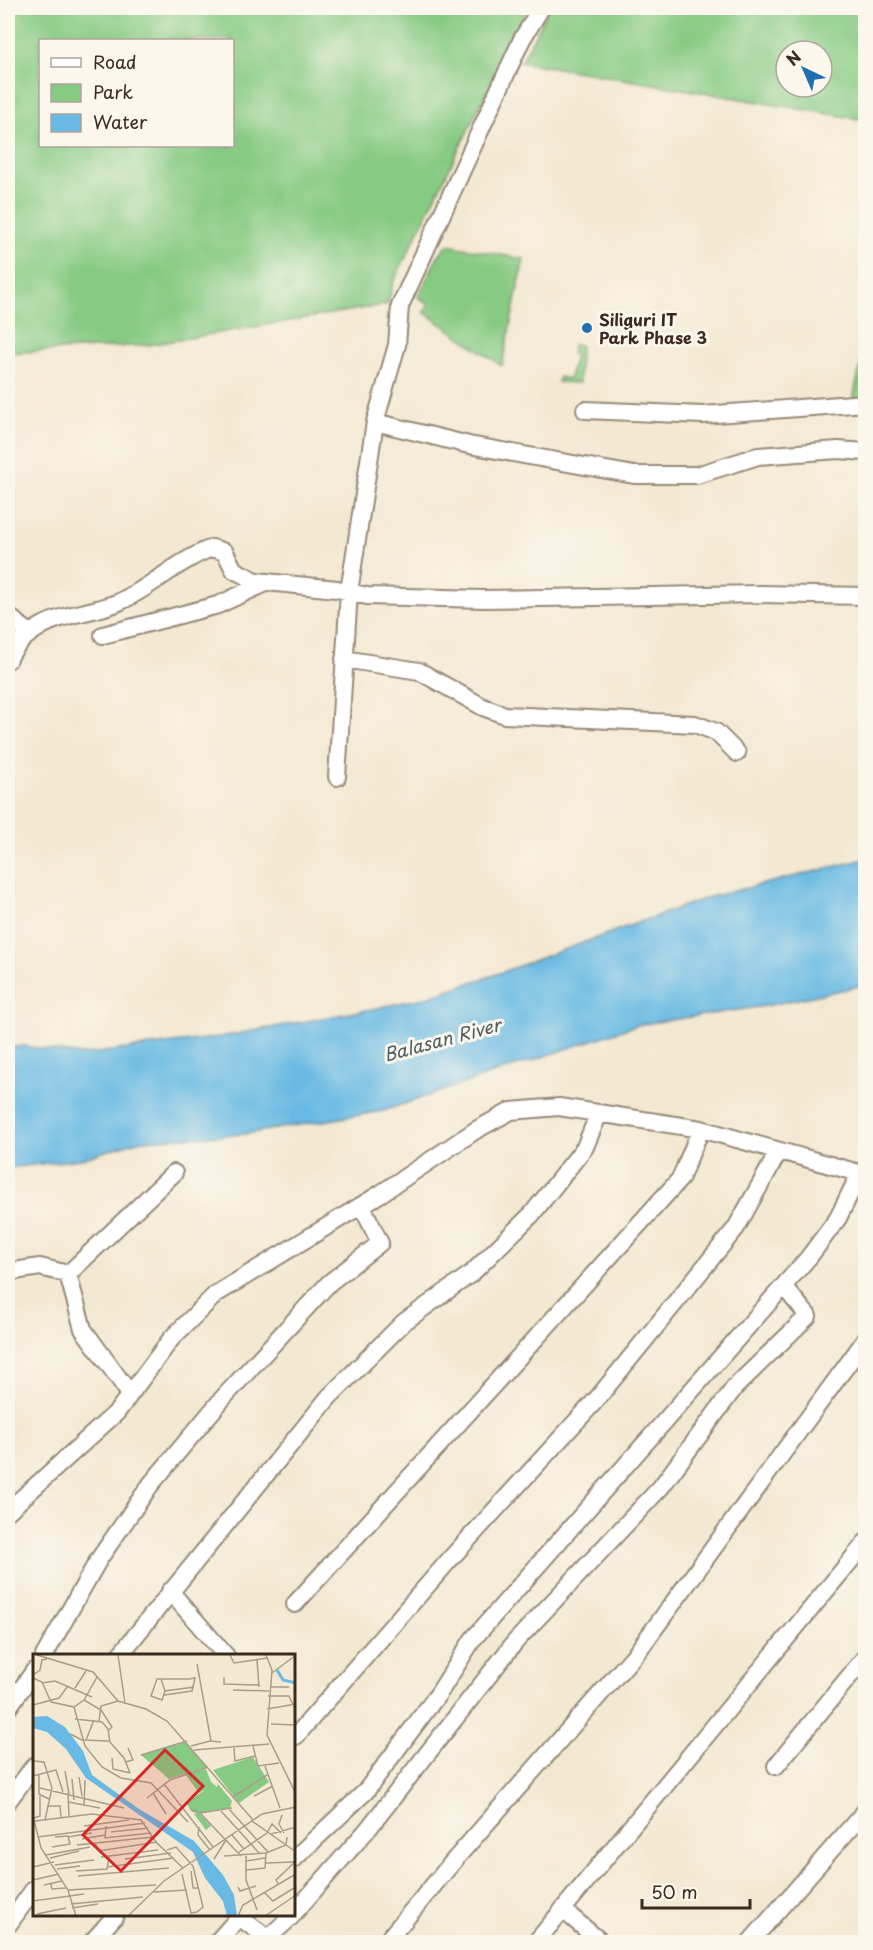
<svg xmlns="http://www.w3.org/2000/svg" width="873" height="1950" viewBox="0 0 873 1950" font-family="'Playpen Sans',sans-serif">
	<rect width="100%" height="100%" fill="#fbf7ec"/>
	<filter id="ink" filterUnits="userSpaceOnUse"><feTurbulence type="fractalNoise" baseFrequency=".0167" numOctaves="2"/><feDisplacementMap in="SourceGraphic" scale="12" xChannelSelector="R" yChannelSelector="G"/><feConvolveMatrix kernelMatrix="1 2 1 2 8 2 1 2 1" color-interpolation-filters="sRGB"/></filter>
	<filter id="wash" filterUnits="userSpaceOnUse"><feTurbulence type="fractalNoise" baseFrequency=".008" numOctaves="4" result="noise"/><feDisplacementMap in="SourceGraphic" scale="24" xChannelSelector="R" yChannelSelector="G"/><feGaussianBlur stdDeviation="1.35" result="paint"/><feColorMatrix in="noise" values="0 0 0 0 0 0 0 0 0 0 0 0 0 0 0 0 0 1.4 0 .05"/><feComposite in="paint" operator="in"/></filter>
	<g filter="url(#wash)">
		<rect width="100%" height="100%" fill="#f3e8d1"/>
		<path fill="#87ca83" stroke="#617a50" stroke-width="1.5" fill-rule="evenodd" d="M8,8h520l-135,275 -5,21 -239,41 -141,8zM232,40v106h-192v-106z
			M549,8h316v112l-344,-58zM786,51h36v36h-36z
			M447,245l77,14 -22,107 -78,-54 5,-8 -11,-7 20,-41z
			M865,344v54l-12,1z
			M573,345h7l-1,38 -21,-1 1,-5 10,2 6,-24 -4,-1z"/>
		<path fill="#68b9e3" stroke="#527280" stroke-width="1.5" d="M865,859v126l-100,21 -128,19 -254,86 -138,23 -104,6 -60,19 -73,9v-120l16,-2 57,9 139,-18 152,-28 51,-11 71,-23 212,-77z"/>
	</g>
	<g filter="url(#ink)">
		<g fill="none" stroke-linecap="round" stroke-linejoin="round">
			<defs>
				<path id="street" d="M585,410l118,5 163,-12
					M375,422l94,23 165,30h63l61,-19 80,-6 28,2
					M8,616l22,17
					M103,635l115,-30 50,-23
					M344,659l75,12 64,36 22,8 190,9 21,8 21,21
					M8,660c6,-14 18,-25 32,-33 23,-14 54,-14 79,-25 33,-15 58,-41 93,-54l13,4 9,18 22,11 81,8 30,7 117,3 276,-5 106,2
					M337,777l12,-185 26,-170 22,-77 3,-39 122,-267 19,-31
					M8,1272l32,-5 28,7 106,-101
					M68,1274l15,55 47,65
					M8,1511l109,-99 54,-73 45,-45 164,-100 96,-64 35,-19 48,-4 142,22 165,46
					M170,1591l56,65
					M295,1604l385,-425 21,-50
					M44,1656l55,-97 52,-75 72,-86 106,-115 51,-40 -18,-37
					M119,1656l210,-259 75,-75 68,-49 60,-59 53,-67 14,-34
					M8,1708l26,-37
					M294,1734l2,2 155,-178 145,-158 140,-172 43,-77
					M776,1766l90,-110
					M8,1801l26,-35
					M294,1859l71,-67 74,-99 34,-54 336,-382 29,-39 22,-45
					M563,1910l38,32
					M294,1913l74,-84 147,-187 146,-155 74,-100 73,-71 -24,-29
					M239,1917l34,25
					M8,1925l26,-36
					M268,1938l24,-22
					M92,1942l23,-26
					M217,1942l23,-26
					M386,1942l71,-85 181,-206 228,-312
					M536,1942l330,-400
					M750,1942l116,-132"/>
			</defs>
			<use href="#street" stroke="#978978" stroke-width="20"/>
			<use href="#street" stroke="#fff" stroke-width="16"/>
		</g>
	</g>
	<circle fill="#1f6fb2" stroke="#fbf7ec" stroke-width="2" cx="587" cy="328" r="6"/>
	<g text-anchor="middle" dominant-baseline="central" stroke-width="6" stroke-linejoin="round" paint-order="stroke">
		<g font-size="16" font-weight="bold" fill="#3b2a1e" stroke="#fbf7ec" text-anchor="start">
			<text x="599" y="319">Siliguri IT<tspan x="599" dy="18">Park Phase 3</tspan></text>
		</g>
		<g font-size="18" font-style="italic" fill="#4b5c63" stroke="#fbf7ec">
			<text transform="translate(442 1039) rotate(-15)">Balasan River</text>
		</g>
	</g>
	<g transform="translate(33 1654)">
		<rect width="262" height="262" fill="#f3e8d1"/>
		<path d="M153,88l21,25 -38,12 -28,-24zM220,103l16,25 -30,21 -26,-33zM173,115l5,13 6,5 1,-3 14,17 -2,7 -31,5 12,13 -5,4 -12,-16 3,-1 -5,-1 -6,-9 20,-14 -7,4 -14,-19z" fill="#87ca83"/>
		<path d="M14,62l18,11 18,24 9,24 47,34 55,32 29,34 11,20 3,21h-10l-4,-15 -18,-23 -12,-26 -107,-74 -20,-29 -19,-17 -14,-4v-11z" fill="#68b9e3"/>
		<path fill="none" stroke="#68b9e3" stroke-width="3" d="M244,16l6,10 13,3"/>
		<path fill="none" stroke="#a99c89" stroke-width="1.5" d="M4,1l56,17 25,29 28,8 21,12 86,99M85,1l7,48M197,1l4,8 33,-5M233,1l6,15 -5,65 29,59M224,6l2,27M164,10l14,77M239,19l24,-18M0,21l7,-5 2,-10 5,-1M191,23v7l35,1M0,24l9,4 9,20 23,5 11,39 17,21 19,11 30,5 37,39M128,25l4,12 -3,9 -11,-4 6,-17h32l5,-1h1l-3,13 -28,4M9,29l13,-2 37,16M237,33h19M42,34l11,-17M200,36l36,1M132,37l29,-4M235,42h21l7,15M51,46l17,10 11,17 -3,3M0,51l26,-7 9,-12M41,53l10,-7 13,-23M234,55l29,-5M42,65l27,3 6,7 2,13M66,67l2,-15 17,-5M238,70l25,1M37,80l12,6 27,1 15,17 6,15M53,86l8,-20M158,92l19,-5 11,1M220,92l5,20 21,-3M201,94l1,13 20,-5M161,96l75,-6M108,101l46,-14M79,104l1,11 17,4M0,107l11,1 8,26 -7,32M92,108l8,-2 -5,-12M232,112l15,42M32,117l4,23M6,121v19l10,5M0,122l23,-6 7,22M46,123l3,19M39,125l2,21M131,130l49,63M7,134l84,20M35,139l1,23M120,139l13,21M221,142l19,-10M200,143l34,-22M114,144l23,-18 38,-13M35,148l32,6M14,152h13l1,11M51,152l1,-26M157,155l10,4 32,-5M196,155l39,43M188,157l38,42M167,159l41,43M249,161l-3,9 5,9M0,162l8,32 27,42 8,26M1,164l6,-2v-20M2,167l57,-7 49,6 15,22 27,26M219,167l44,31M51,172l45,-6M73,172l-1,12 46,-5M166,173l-1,8 12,15M78,178l37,-4M238,180l25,-7M199,181l12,14M5,183l107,-14M35,183l24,-4M49,185l23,-4M62,189l4,8 58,-9M44,191l76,-8M19,193l18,-3 -2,-8 -13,1M134,196l9,-3 17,19 10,41 -6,5 -6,1 -9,-39M205,199l29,-20 5,-9 9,9M13,201l44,-8M191,202l42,-3 20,-8 1,-8M213,202v24l11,30M68,203l57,-7M17,204l29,-7M92,205l46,-6M181,205l12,-19M213,207l19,-3M233,209l28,-1M22,211l39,-5M0,213l21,-5M74,213l67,-9M24,215l23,-3M213,216l19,-2 1,-15M43,217l31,-2 2,-12M158,217l2,17h5M45,222l91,-8M0,226l26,-6M18,230l1,5 14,-1M245,230l-2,-4 20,-19M11,231l18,-4M205,233l2,4 16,-5M35,236l88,-5M121,238l33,-2M231,238l9,9 21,-13M0,247l51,-7M38,250l72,-7M39,254l26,-4M4,260l29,-6M95,262l36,-35 98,-67 34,-7M205,262l5,-11 53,-31M232,262l31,-21"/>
		<path fill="#d62828" fill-opacity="0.15" stroke="#d62828" stroke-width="3" d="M132,96l38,36 -82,85 -38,-36z"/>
		<rect width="262" height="262" fill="none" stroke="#3b2a1e" stroke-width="3"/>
	</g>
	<rect width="873" height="1950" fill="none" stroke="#fbf7ec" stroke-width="30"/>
	<rect x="39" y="39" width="195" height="108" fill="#fbf7ec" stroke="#aea59a" stroke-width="1.5"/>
	<rect x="51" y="58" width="30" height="9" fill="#ffffff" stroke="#aea59a" stroke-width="1.5"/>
	<text x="93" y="69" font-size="18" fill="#3b2a1e">Road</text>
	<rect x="51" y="84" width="30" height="18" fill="#87ca83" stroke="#aea59a" stroke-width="1.5"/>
	<text x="93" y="99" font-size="18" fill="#3b2a1e">Park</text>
	<rect x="51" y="114" width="30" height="18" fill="#68b9e3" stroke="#aea59a" stroke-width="1.5"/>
	<text x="93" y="129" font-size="18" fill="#3b2a1e">Water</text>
	<g transform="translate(804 69) rotate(316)"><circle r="28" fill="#fbf7ec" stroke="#aea59a" stroke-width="1.5"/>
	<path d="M0-4.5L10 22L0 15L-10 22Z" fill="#1f6fb2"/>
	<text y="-9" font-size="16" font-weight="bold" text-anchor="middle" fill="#3b2a1e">N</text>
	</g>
	<path d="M642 1899v9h108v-9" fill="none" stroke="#3b2a1e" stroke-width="3"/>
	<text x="651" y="1899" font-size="18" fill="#3b2a1e" stroke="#fbf7ec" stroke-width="4.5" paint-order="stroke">50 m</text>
</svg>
